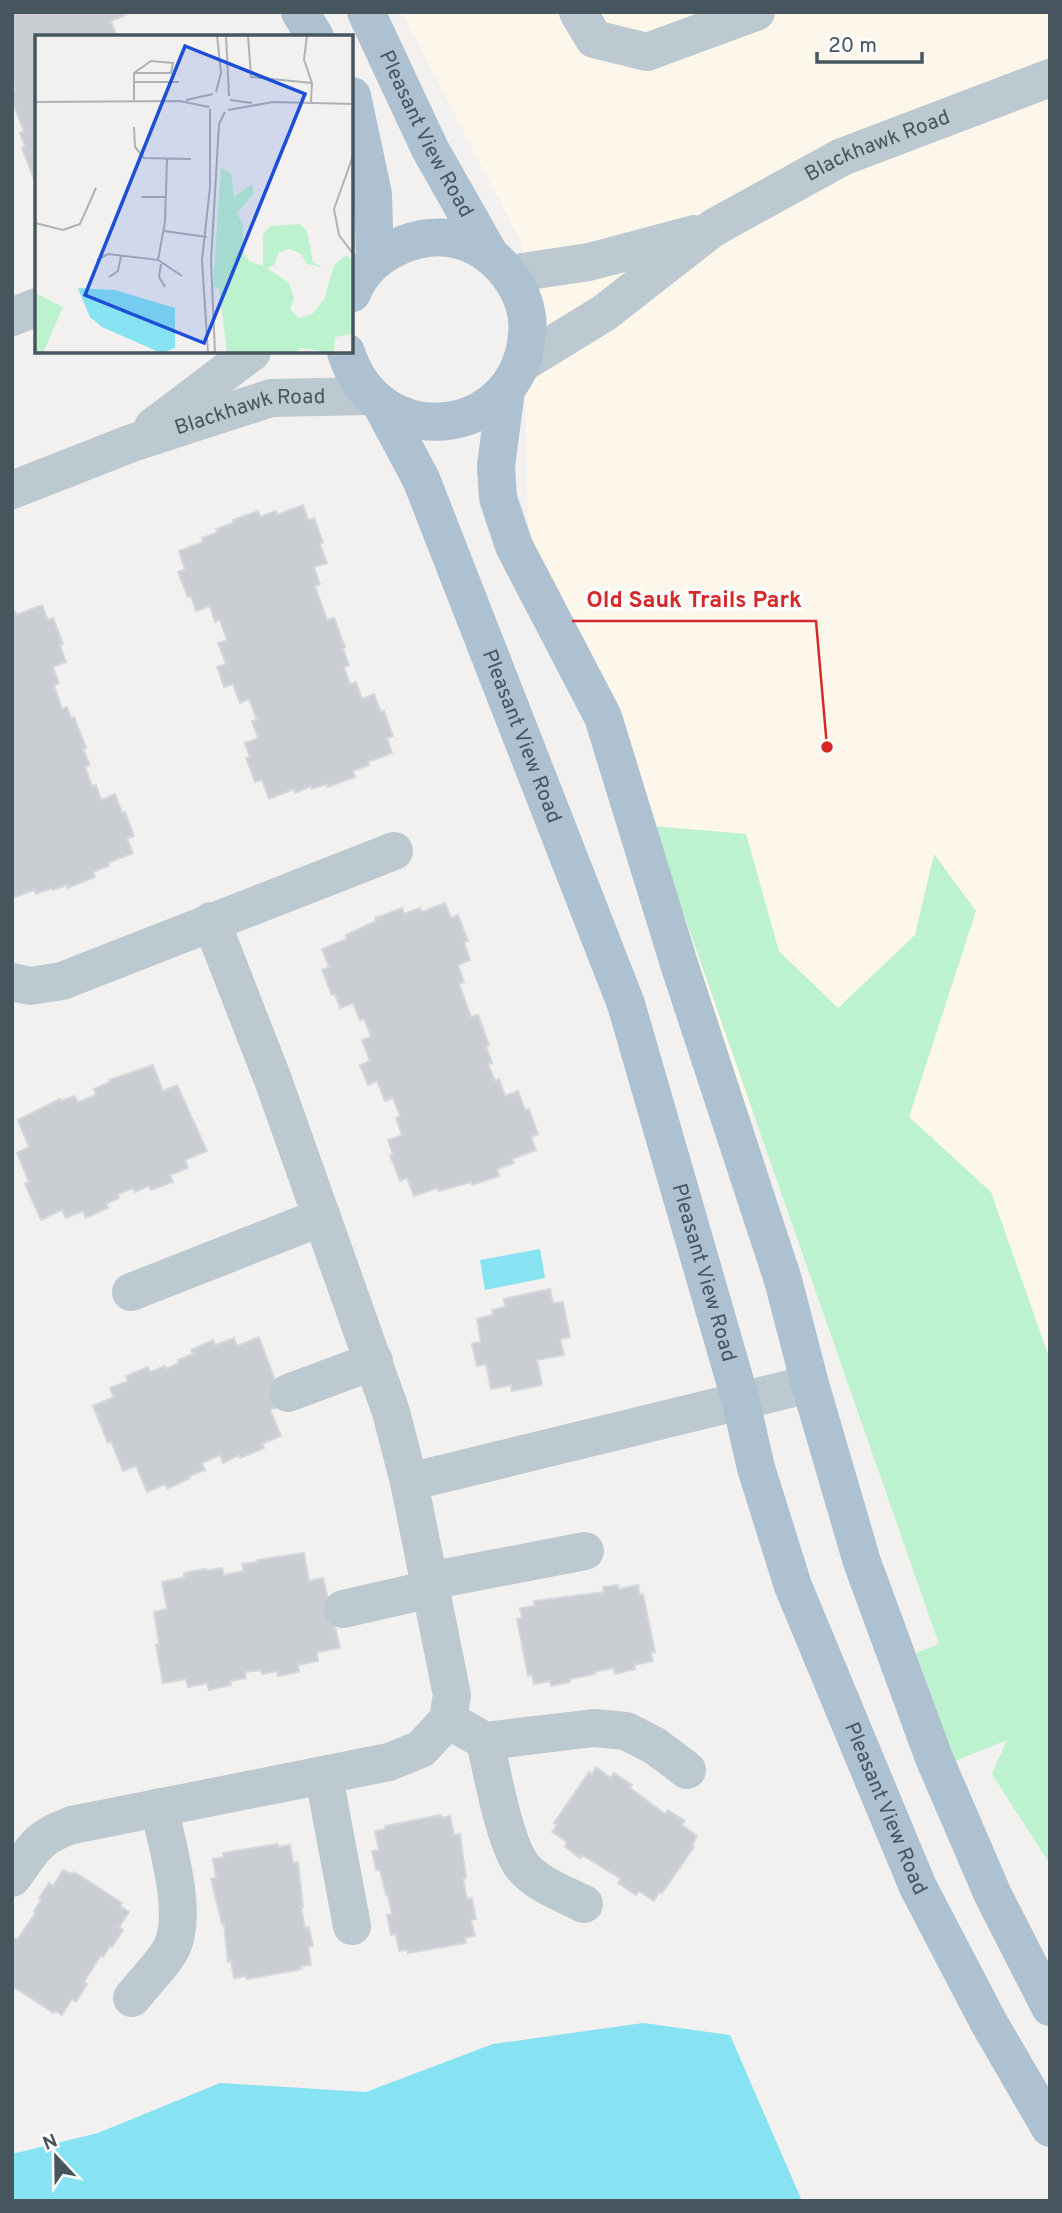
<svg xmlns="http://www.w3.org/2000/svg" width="1062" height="2213" viewBox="0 0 1062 2213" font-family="Overpass,sans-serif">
	<rect width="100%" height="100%" fill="#f3f0f0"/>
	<path fill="#fdf6ea" d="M402,12h648v1362l-97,-154 -240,-128 -33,-125 -152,-440 -6,-283z"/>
	<path fill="#bcf2ce" d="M653,826l93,8 33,117 59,57 77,-73 19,-81 42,57 -67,206 82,75 59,168v504l-58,-90 15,-34 -52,21 -39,-108 23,-9z"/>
	<path fill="#87e2f2" d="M540,1249l5,29 -60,12 -5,-30z
		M643,2023l87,12 72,166h-790v-47l86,-21 122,-50 146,9 127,-48z"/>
	<path fill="#caced3" stroke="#d4d7dc" stroke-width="2" d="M12,12h113l1,3 -15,6 6,16h-80v150l-15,-39 3,-1 -5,-14 4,-2 -12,-30v-10l3,-2 -3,-7z
		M303,505l5,15 6,-2 9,24 -3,2 7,19 -13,4 6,17 -5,2 12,34 7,-2 11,29 -2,1 6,17 -5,2 6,17 6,-2 6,17 12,-5 7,18 3,-1 9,25 -6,2 5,15 -24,9 1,3 -16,6 2,6 -27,10 -1,-3 -15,5 -1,-3 -16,7 -1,-4 -25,10 -7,-19 -7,2 -9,-24 4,-1 -5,-14 13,-5 -6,-17 5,-1 -8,-21 -9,4 -7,-19 -9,3 -7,-20 9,-3 -8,-21 9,-3 -7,-20 -5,2 -5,-16 -14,5 -5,-15 -3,1 -10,-25 7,-3 -6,-18 24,-9 -1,-4 16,-6 -2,-3 17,-6v-3l25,-9 2,6 16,-6 1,4z
		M42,605l6,15 5,-2 10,26 -3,1 6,17 -13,5 6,16 -5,2 8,24 5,-2 4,11 3,-1 12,31 -3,1 7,16 -5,2 7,19 4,-1 5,15 14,-6 7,19 3,-1 9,24 -7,3 6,14 -25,10 1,3 -16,6 2,5 -28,11v-3l-14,5 -1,-2 -16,6 -2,-4 -22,8v-286l3,-1 2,4z
		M445,903l6,15 7,-3 10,26 -4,1 6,18 -12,5 6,17 -5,2 12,33 7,-2 11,30 -3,1 6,17 -4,1 7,17 4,-2 6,17 13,-5 7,19 4,-1 9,25 -7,3 5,13 -24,9 2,4 -17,6 2,7 -27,9 -1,-3 -32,9 -2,-3 -23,8 -7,-18 -7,3 -10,-26 3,-1 -5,-14 14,-5 -6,-17 4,-2 -7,-18 -8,3 -8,-20 -9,4 -8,-20 10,-4 -8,-21 9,-3 -7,-18 -4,1 -7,-17 -13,5 -5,-14 -3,1 -10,-25 7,-3 -7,-18 25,-10 -1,-4 30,-14 -1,-3 27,-10 2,6 16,-6 2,4z
		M153,1065l10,26 14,-6 30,66 -22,9 3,8 -18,7 3,7 -22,8 -2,-4 -14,6 -2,-4 -15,6 1,4 -13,6 2,4 -22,10 -3,-7 -17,7 -4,-8 -21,10 -16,-36 4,-2 -12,-29 12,-6 -11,-27 42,-21 1,2 14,-5 3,6 18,-7 -2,-6 16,-7 -1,-2z
		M550,1289l3,14 10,-1 7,35 -10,2 4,16 -27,5 5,25 -30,6 -1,-6 -20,4 -5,-25 -9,2 -5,-22 9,-2 -4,-23 16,-4 -1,-5 13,-3 -1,-8z
		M259,1337l25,68 -14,5 11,26 -19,8 2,4 -24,10 -1,-3 -16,8 -3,-8 -18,8 3,7 -16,6 1,2 -23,11 -2,-5 -18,8 -11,-26 -13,5 -12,-30 -3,2 -15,-37 21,-9 -4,-9 18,-7 -2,-5 22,-9 2,5 15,-6 1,3 13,-6 -1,-3 15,-6 -2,-4 22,-10 2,5 19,-7 3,8z
		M304,1553l5,28 14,-3 17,70 -23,4 1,9 -20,4 1,7 -21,4 -1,-5 -15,3 -1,-4 -16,2 1,6 -16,3 1,4 -22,5 -2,-7 -19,4 -2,-8 -23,4 -7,-38 3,-1 -5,-32 13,-3 -5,-27 23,-5 -1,-4 22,-4v2l16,-3 2,7 20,-4 -2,-7 15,-2v-2z
		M618,1585l1,4 19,-4 2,10 3,-1 12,58 -4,1 2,8 -19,4 1,4 -20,5 -1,-6 -20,4 1,2 -25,5v3l-19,4 -1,-5 -16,3 -2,-10 -4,2 -11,-57 5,-1 -2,-10 15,-2 -1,-5 70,-9 -1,-5z
		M596,1767l15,11 3,-5 18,12 -2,3 35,26 3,-4 17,11 -3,4 15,11 -5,9 2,2 -32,46 -3,-1 -5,9 -15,-10 -3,4 -18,-12 3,-4 -39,-24 -2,3 -15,-11 2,-5 -15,-10 5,-7 -3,-2 35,-51 3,2z
		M441,1815l1,3 8,-2 4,19 6,-1 6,44 -3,1 4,20 5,-1 4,21 -5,1 4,16 -10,2 1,5 -58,10 -1,-3 -8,1 -3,-17 -5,1 -4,-20 5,-1 -4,-19h-2l-6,-25h-4l-4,-19 7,-1 -4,-19 11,-2 -1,-3z
		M278,1844v3l12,-2 3,18 5,-1 5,45h-2l4,21 4,-1 4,19 -5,1 3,18 -10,1 1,3 -55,10 -1,-3 -12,2 -3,-17 -3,1 -4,-39 -2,1 -11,-45 5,-1 -3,-19 11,-2 -1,-4z
		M63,1870l8,4 3,-2 48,31 -2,3 9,6 -10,15 4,3 -11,17 -2,-1 -7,11 -2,-2 -17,27 3,2 -11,18 -4,-3 -10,16 -7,-4 -1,2 -42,-27v-47l1,-2 4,3 19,-28 -2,-1 7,-11 -2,-2 10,-15 4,3z"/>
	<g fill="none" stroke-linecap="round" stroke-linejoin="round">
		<g stroke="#bdc9d0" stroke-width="38">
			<path d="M578,12l16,27 53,13 109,-40"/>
			<path d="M509,274l80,-12 105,-28"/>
			<path d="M12,317l25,-10"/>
			<path id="s1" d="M521,364l83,-51 109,-85 129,-71 208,-79"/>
			<path d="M153,427l99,-75"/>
			<path id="s2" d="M12,490l120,-47 139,-45 99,-2"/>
			<path d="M12,982l18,4 32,-5 332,-130"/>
			<path d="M131,1292l191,-75"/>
			<path d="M288,1393l86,-32"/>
			<path d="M409,1482l401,-98"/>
			<path d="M429,1581l156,-30"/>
			<path d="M343,1609l88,-20"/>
			<path d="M448,1720l37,21 109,-13 32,3 29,15 32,24"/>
			<path d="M485,1741c7,31 20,104 38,126 14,17 41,27 61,37"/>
			<path d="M324,1777l28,149"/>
			<path d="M12,1878c22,-30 24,-40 60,-53l317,-63 32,-13 27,-29 4,-25 -43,-213 -18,-70 -118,-332 -62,-159"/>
			<path d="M132,1998c12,-16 31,-33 40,-51 16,-36 -5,-101 -13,-140"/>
		</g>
		<g stroke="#aec1d1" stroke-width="38">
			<path d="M300,12l15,25"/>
			<path id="s3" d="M366,12l64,137 60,106"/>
			<path d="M352,96l21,98 2,66"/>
			<path d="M346,352c32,103 171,87 181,-16 5,-41 -26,-82 -64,-95 -42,-13 -95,11 -111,52"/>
			<path d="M506,390l-10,76 2,32 16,48 89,171 77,250 103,313 27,104 52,178 72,196 59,137 57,112"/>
			<path id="s4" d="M382,406l39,73 205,525 115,398 15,66 37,118 125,301 71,136 61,105"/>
		</g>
	</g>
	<g text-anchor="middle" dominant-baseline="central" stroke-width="7" stroke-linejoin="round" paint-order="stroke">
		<g font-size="21" fill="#47555f" stroke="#fff">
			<text stroke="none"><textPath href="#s3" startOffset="136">Pleasant View Road</textPath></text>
			<text stroke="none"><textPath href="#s1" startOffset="420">Blackhawk Road</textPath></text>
			<text stroke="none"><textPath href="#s2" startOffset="252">Blackhawk Road</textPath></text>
			<text stroke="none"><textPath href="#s4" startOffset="359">Pleasant View Road</textPath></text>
			<text stroke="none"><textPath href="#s4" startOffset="926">Pleasant View Road</textPath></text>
			<text stroke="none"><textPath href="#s4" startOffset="1493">Pleasant View Road</textPath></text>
		</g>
	</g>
	<g transform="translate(35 35)">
		<rect width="318" height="318" fill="#f3f0f0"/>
		<path d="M186,133l10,5 3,24 18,-13 2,9 -17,20 6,12 -1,25 7,11 14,5v-32l7,-8 30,-2 7,7 6,31 9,5 -15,-3 -6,-10 -11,-5 -11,3 -5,13 -7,3 22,15 5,16 -4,10 9,9 13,-4 12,-14 10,-35 13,-10 6,6v73l-18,3 -1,16 -33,-5 -6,5h-68l-8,-65 -6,-1zM0,258l28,14 -20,46h-8z" fill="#bcf2ce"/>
		<path d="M43,253l37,2 60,18v40l-14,5 -59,-26 -12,-10z" fill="#87e2f2"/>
		<path fill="none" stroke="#aeb2b6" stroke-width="2" d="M191,0l3,61M213,0l3,42 61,6M272,0l-3,25 8,23 -1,19M99,47h45M181,57l5,-19 -4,-38M151,65l27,-6M195,65l22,3M99,66v-28l17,-12 22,2 -2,10h-37M0,67l145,-1 29,6M193,75l45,-8 81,2M99,92l1,20 9,11 47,1M319,118l-20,56 5,26 15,20M106,162h25M0,188l28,7 17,-6 16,-36M129,196l43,6M62,225l11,-6 50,6 7,-38 2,-63M123,225l24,16M126,229l-2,13 6,10M74,242l9,-6 3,-15M173,318l-6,-93 8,-73v-78M180,318l-4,-92 8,-137 6,-12"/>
		<path fill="#1d4ed8" fill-opacity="0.15" stroke="#1d4ed8" stroke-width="3.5" d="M150,11l120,48 -101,249 -119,-48z"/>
		<rect width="318" height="318" fill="none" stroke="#47555f" stroke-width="3.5"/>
	</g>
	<path fill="none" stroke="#d62828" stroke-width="2.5" d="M827 747L816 621H572"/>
	<circle fill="#d62828" stroke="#fff" stroke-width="2.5" cx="827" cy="747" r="7"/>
	<g font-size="23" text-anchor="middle" font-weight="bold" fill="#d62828" stroke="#fff" stroke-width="7" stroke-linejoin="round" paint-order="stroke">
		<text x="694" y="607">Old Sauk Trails Park</text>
	</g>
	<rect width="1062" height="2213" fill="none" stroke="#47555f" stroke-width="28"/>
	<g transform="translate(56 2157) rotate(338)" stroke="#ffffff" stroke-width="5" paint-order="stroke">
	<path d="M0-5L12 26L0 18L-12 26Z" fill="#47555f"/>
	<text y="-10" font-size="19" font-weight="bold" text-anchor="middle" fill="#47555f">N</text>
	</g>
	<path d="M817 52v10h105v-10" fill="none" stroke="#47555f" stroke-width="3.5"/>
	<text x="828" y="52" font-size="21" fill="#47555f" stroke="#ffffff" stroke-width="5" paint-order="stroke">20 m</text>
</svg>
